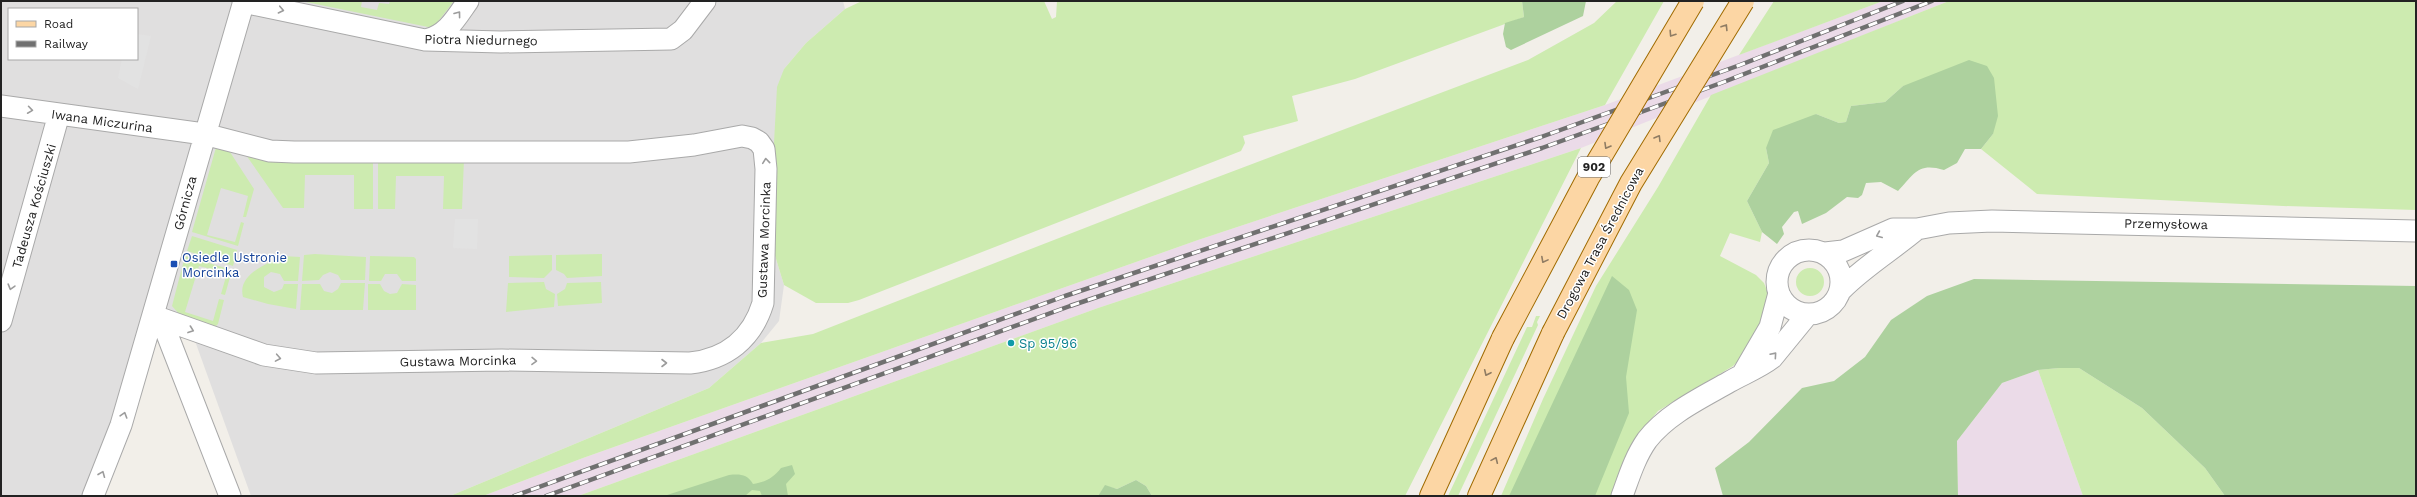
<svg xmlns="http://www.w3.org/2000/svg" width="2417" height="497" viewBox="0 0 2417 497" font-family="'Work Sans',sans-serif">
	<rect width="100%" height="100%" fill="#f2efe9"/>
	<path fill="#e0dfdf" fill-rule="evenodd" d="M1,1h842l2,8 -39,34 -22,26 -15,167 15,49 -5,36 -18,22 -52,45 -259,108h-199l-56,-155 -41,-25 -66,180h-87zM9,9h128v50h-128z"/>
	<path fill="#ebdbe8" d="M1883,1h66l-368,147 -483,160 -520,188h-95l100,-38 615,-218 407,-135z
		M2038,370l45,126h-125l-1,-55 45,-58z"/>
	<path fill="#cdebb0" d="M301,1h61l-1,6 16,3 2,-7 10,1 1,-3h64l-21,27z
		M862,1h182l8,18 4,-2 1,-16h465l2,16 -169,62 -63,17 6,25 -55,15 2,7 -4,8 -382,149 -11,3h-32l-32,-18 -15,-49 8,-149 7,-18 22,-26 39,-34z
		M1617,1h47l-59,104 -407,135 -615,218 -100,38h-33l259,-108 52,-45 52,-9 336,-131 379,-143 66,-37z
		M1774,1h109l-144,54z
		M1949,1h467v209l-133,-4 -246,-12 -56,-45 12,-15 1,-56 -91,8 -18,16 -34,4 -5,16 -7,1 -23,-9 -50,34 3,15 -22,38 15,31 -2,10 -30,-9 -10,23 36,19 8,8 6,15 -1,13 -25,44 -11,11 -75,45 -16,19 -15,25 -16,41h-110l42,-97 53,-113 62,-99 53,-92z
		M217,144l6,1 7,7 24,37 -8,28h-3l5,-21 -27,-8 -14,47 28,7 6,-20 3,1 -6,23 -46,-14z
		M1581,148l-176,348h-253l-6,-10 -10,-6 -19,9 -12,-3 -7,10h-520l520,-188z
		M246,155l127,5v49h-19v-34h-49l-1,33h-21z
		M464,159l-2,50h-19l1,-33h-48l-1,33h-17v-49z
		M192,236l45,14 -4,16 -46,-15z
		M315,254l51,3 -1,23h-24l-3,-5 -8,-3 -7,3 -4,5 -17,1 2,-26z
		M602,254v22l-35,2 -3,-4 -8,-4v-15z
		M552,255v15l-8,8 -35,-1v-21z
		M185,256l47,14 -7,25 -4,-1 6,-21 -28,-7 -14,46 28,9 6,-22 5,1 -6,24 -4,4 -34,-13 -8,-9z
		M283,256l17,1 -2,24h-14l-4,-7 -9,-2 -7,5v10l10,5 8,-3 2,-5h14l-2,25 -28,-5 -25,-7c-6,-23 24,-33 40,-41z
		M370,256l44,1 2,2v22h-14l-5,-7h-12l-4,7h-12z
		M1796 282a14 14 0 1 1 28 0a14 14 0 1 1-28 0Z
		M544,282l2,7 9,5 -1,13 -48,5 2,-29z
		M601,282l1,21 -44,3 -1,-12 8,-5 2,-6z
		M341,283h24l-2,27h-63l2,-26h18l4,7 8,2 6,-4z
		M368,284h12l4,7 6,3 7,-1 5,-9 14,1v25h-48z
		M1536,316h4l-3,6 1,3 -80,171h-10l79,-169h5z
		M2059,368h20l63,40 63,60 20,28h-142l-45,-126z"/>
	<path fill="#add19e" d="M1522,1h64l-3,15 -72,34 -5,-3 -3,-13 2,-11 19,-6z
		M1969,60l18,6 7,12 4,38 -5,18 -12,15h-16l-8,14 -13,7c-26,-8 -30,4 -46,21l-17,-9 -15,1 -4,12 -4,3 -11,-1 -21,16 -24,11 -4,-13 -4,1 -12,15 2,7 -7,10 -15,-12 -15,-31 22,-38 -3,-15 7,-18 43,-16 23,9 7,-1 5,-16 34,-4 18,-16z
		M1612,276l17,14 8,20 -11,67 3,36 -34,83h-86z
		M1974,279l442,7v210h-191l-20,-28 -63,-60 -63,-40h-20l-21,2 -36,13 -45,58 1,55h-235l-8,-28 34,-26 53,-54 32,-7 31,-24 26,-37 36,-24z
		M792,465l3,9 -9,10 2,12h-26l-2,-5 -8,-1 -7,6h-81l65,-21c11,-1 18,-1 24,9 13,-2 20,-6 28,-16z
		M1136,480l10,6 6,10h-54l7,-11 12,4z"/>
	<path fill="#e2e2e2" d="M137,34l14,2 -13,53 -20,-11 4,-19h15z
		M455,219h23l-1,30 -24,-1z"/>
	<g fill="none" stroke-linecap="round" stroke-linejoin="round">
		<defs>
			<path id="minor" d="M243,2l182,38 76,2 170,-3 12,-9 22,-29
				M426,40c21,-5 30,-22 42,-39
				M1,106l203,28 66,17 24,1h335l65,-7 48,-9 10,2 7,4 5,7 2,20 -3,134c-11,36 -37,56 -73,60l-188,-3 -186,3 -52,-8 -110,-39
				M1777 282a32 32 0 1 1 64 0a32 32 0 1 1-64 0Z
				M1825,253l18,-2 50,-22h24l32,-6 43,-2 424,10
				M1842,289c23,-23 50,-39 75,-60
				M154,316l11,13 65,167
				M1,321l58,-207
				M1742,375l28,-48 9,-34
				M93,496l28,-71 123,-424
				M1622,496c7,-19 13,-39 25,-56 20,-26 54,-42 82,-58 14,-8 30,-14 43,-24l36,-44"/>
			<path id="primary" d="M1431,496l72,-158
				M1479,496l74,-163"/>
		</defs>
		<use href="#minor" stroke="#a9a9a9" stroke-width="23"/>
		<use href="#primary" stroke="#a06b00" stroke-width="24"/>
		<use href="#minor" stroke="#fff" stroke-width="21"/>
		<use href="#primary" stroke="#fcd6a4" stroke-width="22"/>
		<defs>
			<path id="rail" d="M514,496l551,-200 476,-159 199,-72 163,-64
				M546,496l524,-190 472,-158 179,-65 211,-82"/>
		</defs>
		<use href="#rail" stroke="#707070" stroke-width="4.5"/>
		<use href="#rail" stroke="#fff" stroke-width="3" stroke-dasharray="9" stroke-linecap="butt"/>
		<defs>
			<path id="primary-bridge" d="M1553,333l78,-150 112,-182
				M1503,338l85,-160 105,-177"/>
		</defs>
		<use href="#primary-bridge" stroke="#a06b00" stroke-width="24" stroke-linecap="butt"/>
		<use href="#primary-bridge" stroke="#fcd6a4" stroke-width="22"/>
	</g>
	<defs><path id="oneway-chevron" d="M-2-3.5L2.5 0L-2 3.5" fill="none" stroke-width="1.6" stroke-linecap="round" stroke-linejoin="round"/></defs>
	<g stroke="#9c9c9c">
		<use href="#oneway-chevron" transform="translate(281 10) rotate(12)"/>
		<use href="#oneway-chevron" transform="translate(458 14) rotate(-53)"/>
		<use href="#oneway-chevron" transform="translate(30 110) rotate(8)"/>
		<use href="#oneway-chevron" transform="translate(766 161) rotate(-96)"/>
		<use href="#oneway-chevron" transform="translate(1879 235) rotate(157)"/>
		<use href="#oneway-chevron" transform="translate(11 287) rotate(106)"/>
		<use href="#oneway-chevron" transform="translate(191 330) rotate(20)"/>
		<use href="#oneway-chevron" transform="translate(1774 355) rotate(-49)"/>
		<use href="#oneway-chevron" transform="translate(278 358) rotate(10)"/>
		<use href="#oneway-chevron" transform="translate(534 361) rotate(1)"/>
		<use href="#oneway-chevron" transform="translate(664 363)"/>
		<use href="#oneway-chevron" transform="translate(124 415) rotate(-73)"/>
		<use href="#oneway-chevron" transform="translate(102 474) rotate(-68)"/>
	</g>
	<g stroke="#8f7c63">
		<use href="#oneway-chevron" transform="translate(1725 27) rotate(-58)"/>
		<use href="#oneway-chevron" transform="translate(1672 34) rotate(123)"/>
		<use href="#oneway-chevron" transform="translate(1658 138) rotate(-59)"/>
		<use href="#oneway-chevron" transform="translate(1607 146) rotate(120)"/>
		<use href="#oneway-chevron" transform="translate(1544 260) rotate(118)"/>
		<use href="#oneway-chevron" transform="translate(1487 373) rotate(115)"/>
		<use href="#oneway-chevron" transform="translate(1495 460) rotate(-66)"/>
	</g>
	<rect fill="#1a4fb4" stroke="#fff" stroke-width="1.5" x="170" y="260" width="8" height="8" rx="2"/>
	<circle fill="#0f9aa8" stroke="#fff" stroke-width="1.5" cx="1011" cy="343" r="4"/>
	<g text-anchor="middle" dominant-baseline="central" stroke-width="3" stroke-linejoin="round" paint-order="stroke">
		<rect fill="#fff" stroke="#646464" stroke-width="1" x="1578" y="157" width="32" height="20" rx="3"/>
		<g font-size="12" font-weight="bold" fill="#222">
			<text x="1594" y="167">902</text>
		</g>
		<g font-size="13" fill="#222" stroke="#fff">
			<text transform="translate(481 40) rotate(1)">Piotra Niedurnego</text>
			<text transform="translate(102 121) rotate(8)">Iwana Miczurina</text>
			<text transform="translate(185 203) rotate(-75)">Górnicza</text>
			<text transform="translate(34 206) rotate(-74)">Tadeusza Kościuszki</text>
			<text transform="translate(2166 224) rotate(1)">Przemysłowa</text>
			<text transform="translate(764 240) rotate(-88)">Gustawa Morcinka</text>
			<text transform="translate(1600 243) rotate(-62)">Drogowa Trasa Średnicowa</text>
			<text transform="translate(458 361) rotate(-1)">Gustawa Morcinka</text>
		</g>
		<g font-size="13" fill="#164399" stroke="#fff" text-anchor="start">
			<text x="182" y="257">Osiedle Ustronie<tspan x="182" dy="15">Morcinka</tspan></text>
		</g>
		<g font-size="13" fill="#0d838f" stroke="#fff" text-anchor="start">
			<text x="1019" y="343">Sp 95/96</text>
		</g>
	</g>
	<rect width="2417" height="497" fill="none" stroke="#222222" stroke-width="4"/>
	<rect x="8" y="8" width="130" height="52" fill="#ffffff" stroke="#a7a7a7"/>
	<rect x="16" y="21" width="20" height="6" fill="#fcd6a4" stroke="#a7a7a7"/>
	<text x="44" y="28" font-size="12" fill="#222222">Road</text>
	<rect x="16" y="41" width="20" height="6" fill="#707070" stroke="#a7a7a7"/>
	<text x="44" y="48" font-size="12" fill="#222222">Railway</text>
</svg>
